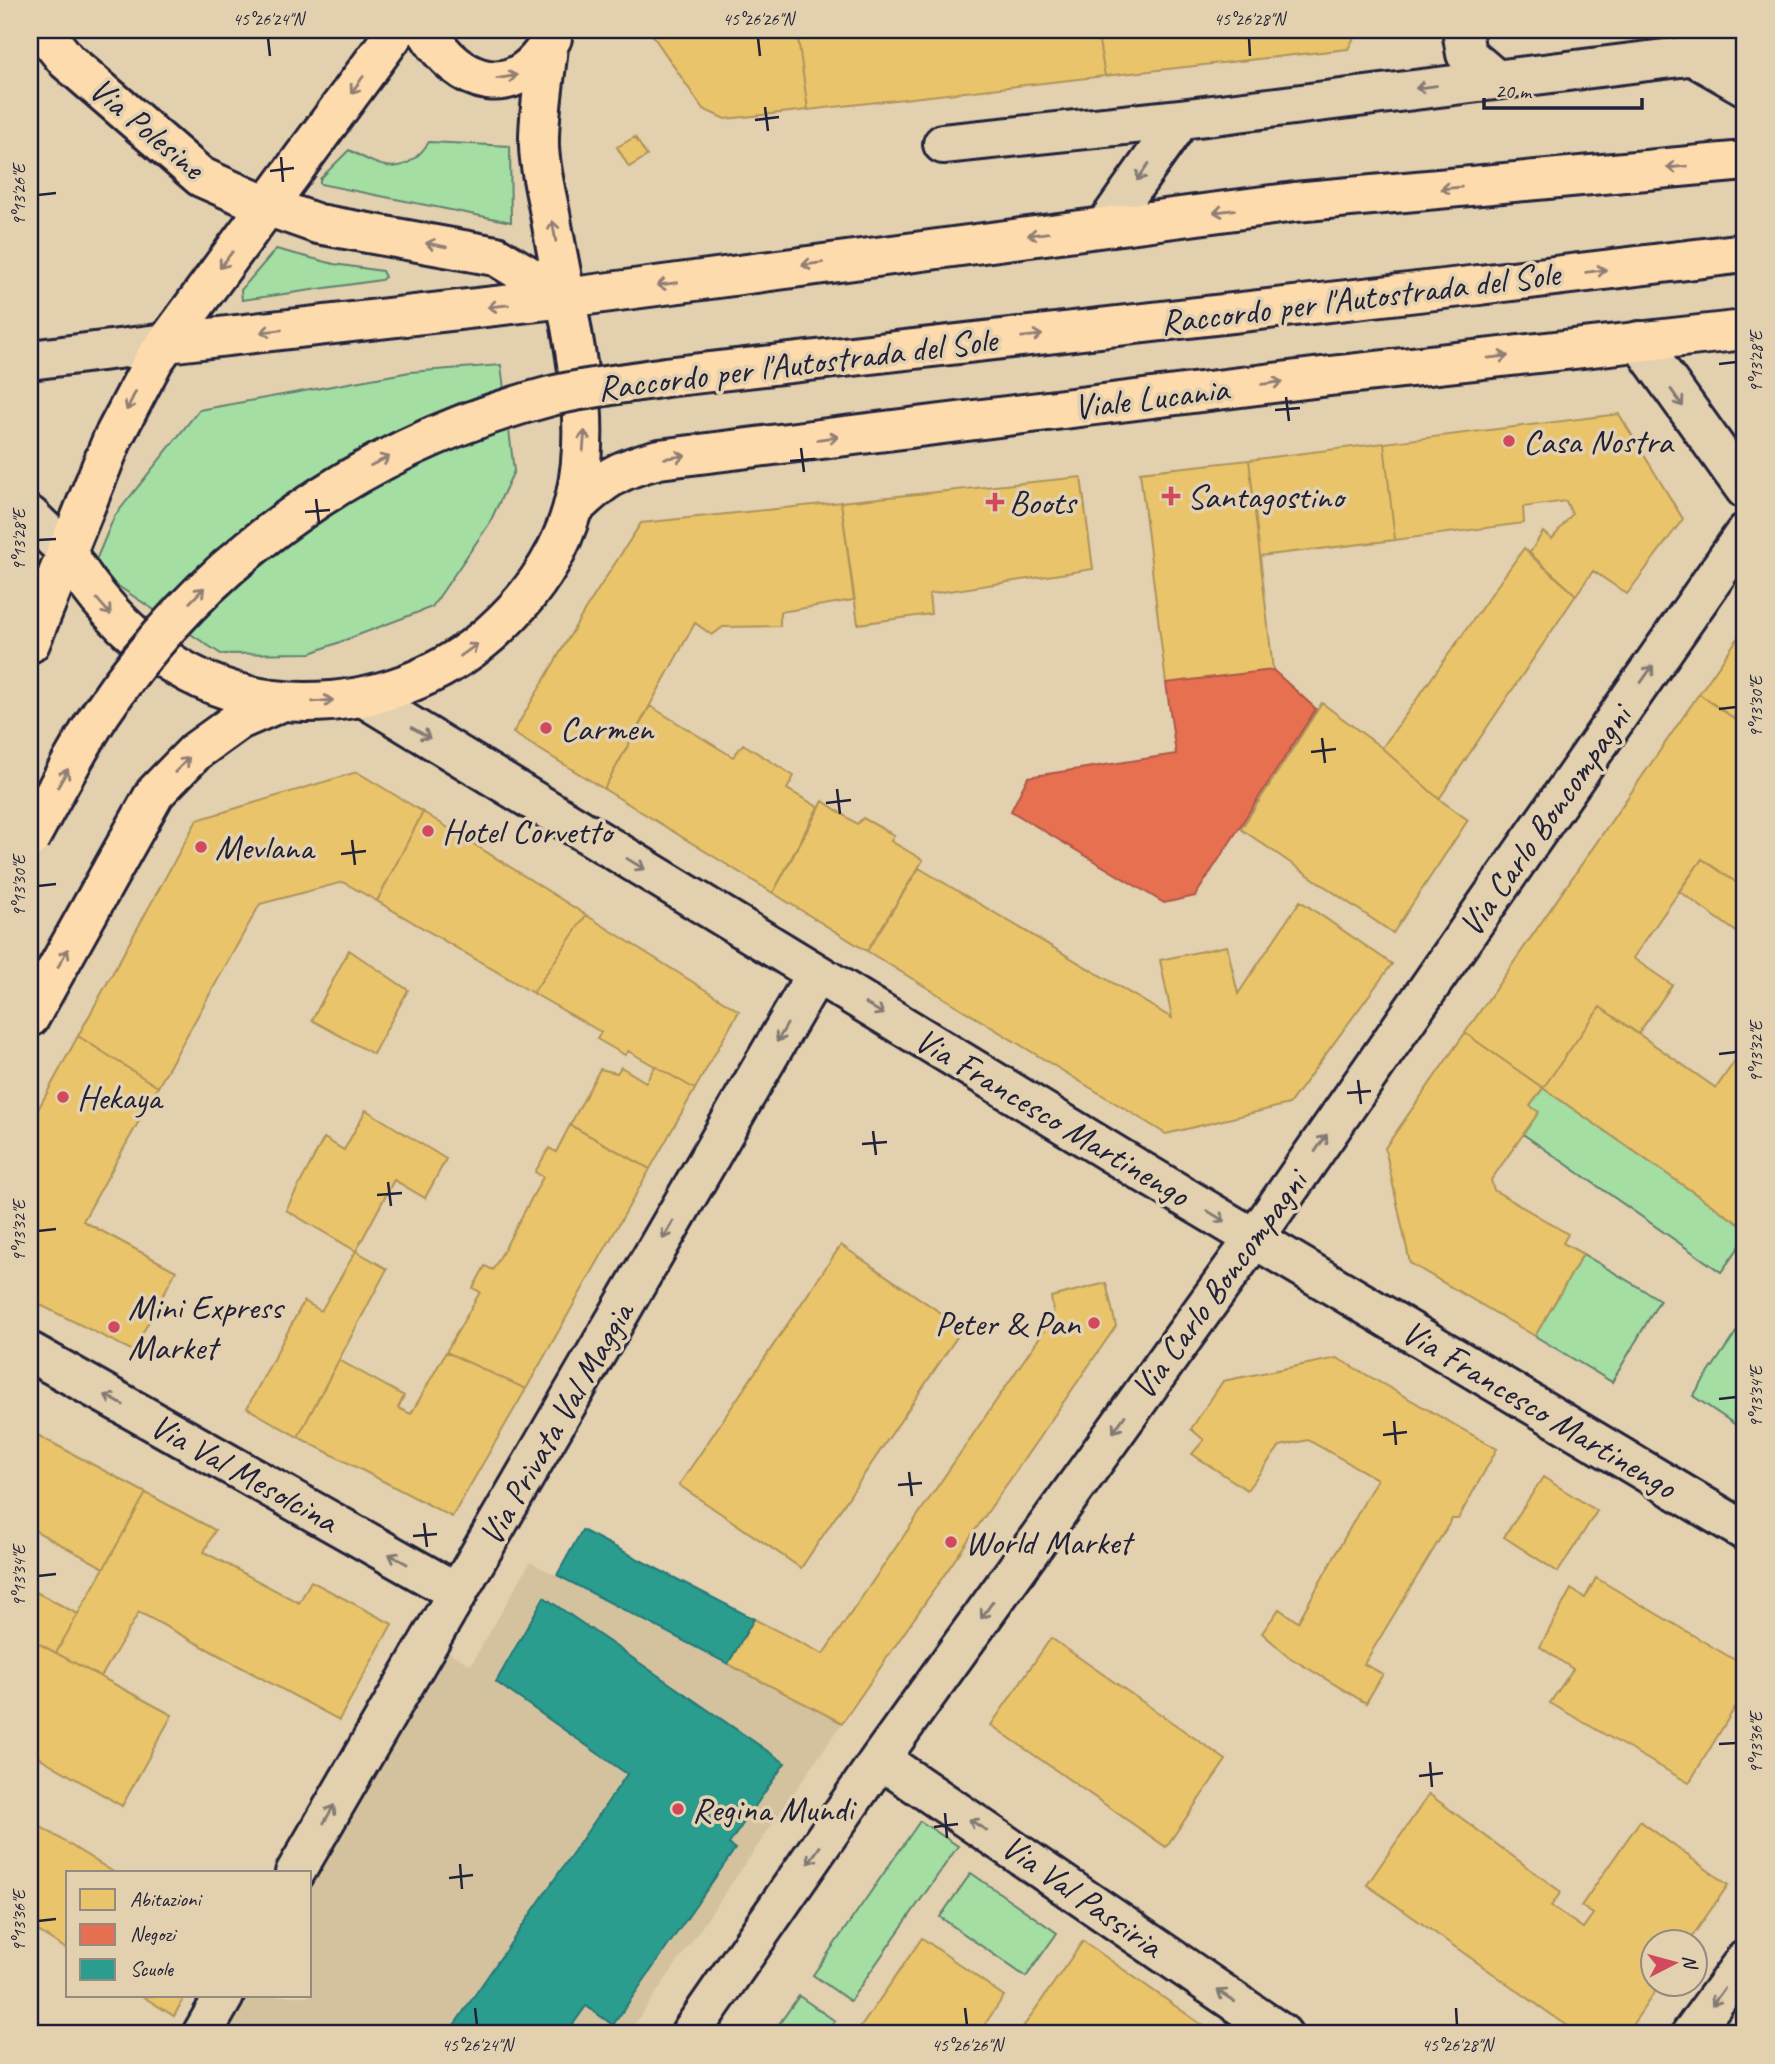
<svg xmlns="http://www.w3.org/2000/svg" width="1775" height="2064" viewBox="0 0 1775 2064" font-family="Caveat,sans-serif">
	<rect width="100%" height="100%" fill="#e2d0ae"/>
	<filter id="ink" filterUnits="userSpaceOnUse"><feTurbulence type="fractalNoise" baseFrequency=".0143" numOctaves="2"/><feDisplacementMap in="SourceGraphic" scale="14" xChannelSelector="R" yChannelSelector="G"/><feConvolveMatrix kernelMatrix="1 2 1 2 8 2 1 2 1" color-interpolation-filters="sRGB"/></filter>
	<g filter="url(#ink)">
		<path fill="#d4c29f" d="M530,1562l312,161 -214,311h-404l21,-38h65v-115l131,-233 30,17z"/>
		<path fill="#a4dea3" stroke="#63806f" stroke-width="2" d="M429,142l81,4 1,76 -191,-38v-5l29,-29c33,18 55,29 80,-8z
			M276,249l58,15 48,7 3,6 -4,3 -139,20 -1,-10z
			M501,365l13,106 -25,53 -57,83 -121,46 -90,1 -106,-70 -19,-24 18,-43 85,-107 211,-38z
			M1543,1088l202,140v11l-24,33 -198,-138 15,-21 -8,-7z
			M1583,1254l77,46 -48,82 -77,-46z
			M1745,1319v112l-52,-35z
			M920,1821l38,25 -108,155 -37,-26z
			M971,1873l86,60 -31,44 -86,-60z
			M799,1996l36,25 -9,13h-54z"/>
		<path fill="#e9c46a" stroke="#ad935c" stroke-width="2" d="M649,30h148l11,80 -83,9 -22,-10z
			M797,30h300l8,46 -297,34z
			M1097,30h261l-10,19 -243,27z
			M635,137l12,19 -18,11 -12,-20z
			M1619,414l64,105 -56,75 -34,-23 -17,24 -47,-41 14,-22 9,7 20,-25 -6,-13 -43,6 1,16 -129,17 -11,-97z
			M1384,443l11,97 -135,16 -11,-96z
			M1249,460l24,210 -107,13 -26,-211z
			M1081,477l12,92 -164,25 2,20 -73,10 -17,-122z
			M841,502l13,98 -74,12v14l-57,1 -11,8 -17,-12 -91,166 -91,-56 72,-123 56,-87z
			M1524,548l52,47 -137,204 -57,-51z
			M1745,628v98l-46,-32z
			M1699,694l46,32v146l-8,11 -35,-24 -69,99 39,27 -34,49 -38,-27 -57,81 -78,-55z
			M1322,703l60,45 57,51 29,21 -75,113 -152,-104z
			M650,706l83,51 10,-13 51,32 -7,13 31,18 -45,86 -169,-104z
			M357,772l66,40 -46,89 -34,-19 -83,22 -102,183 -80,-51 119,-216z
			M823,801l34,23 6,-6 31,17 -3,6 32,19 -56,91 -94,-58z
			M423,812l163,103 -53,78 -156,-92z
			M1702,859l35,24 8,-11v66l-66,-47z
			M919,868l253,150 -12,-58 67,-14 11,48 62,-93 92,63 -103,140 -123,30 -299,-183z
			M586,915l153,96 -44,78 -67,-38 -3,4 -28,-16 4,-7 -68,-39z
			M349,950l59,40 -35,64 -61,-34z
			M1600,1007l116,81 29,-42v182l-202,-140z
			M1465,1033l78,55 -13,18 9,6 -48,68 3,10 74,44 -5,9 20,11 -48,82 -125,-73 -25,-115z
			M78,1036l80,51 -75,134 93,50 -43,80 -103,-51v-176z
			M655,1066l40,23 -45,80 -80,-44 30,-56 17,4 4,-6 25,15z
			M366,1110l80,49 -21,39 -31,-18 -38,71 -70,-41 38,-72 20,12z
			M570,1125l80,44 -124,220 -80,-37 34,-60 -7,-4 12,-22 8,4 50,-93 -8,-5 14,-24 7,4z
			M841,1245l122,83 -162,240 -122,-83z
			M356,1251l31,18 -89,168 -51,-29 57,-107 17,10z
			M1106,1283l10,43 -274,397 -114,-59 26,-45 69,35 231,-338 -3,-19z
			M446,1352l80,37 -74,128 -154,-80 41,-77 65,36 -6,12 13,6z
			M1337,1358l160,91 -39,70h-6l-88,145 19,10 -17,29 -77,-46 -27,-24 17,-24 19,13 79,-143 -69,-39 -28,6 -33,44 -55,-36 12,-14 -13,-11 32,-48z
			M30,1431l116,62 -42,75 -74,-40z
			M1543,1477l54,34 -39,61 -54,-35z
			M146,1493l69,37 -11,22 95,51 12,-22 81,43 -53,96 -200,-108 -38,65 -45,-24z
			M1596,1578l149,88v25l-56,92 -139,-80 23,-34 -33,-22 31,-58 14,9z
			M30,1589l48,25 -22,39 -26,-14z
			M1051,1638l175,122 -60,87 -175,-122z
			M30,1639l142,76 -50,91 -92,-54z
			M1429,1794l132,98 -10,14 32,22 10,-14 -12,-8 59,-85 88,64 -39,56h-37v42h9l-35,51h-47l-212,-149z
			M30,1820l85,53h-47v77l-38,-24z
			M922,1938l82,58 -8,12 -18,26h-122z
			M1083,1941l122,86 -5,7h-173l-6,-4z
			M142,1996h43l-11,20z"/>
		<path fill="#e76f51" stroke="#ac584a" stroke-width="2" d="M1273,670l43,39 -121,187 -31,7 -153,-92 17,-34 148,-23 -10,-71z"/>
		<path fill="#2a9d8f" stroke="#287876" stroke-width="2" d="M582,1530l172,89 -26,45 -171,-89z
			M544,1597l241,166 -56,81 6,5 -122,176 -27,-19 -20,28h-118l179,-260 -131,-92z"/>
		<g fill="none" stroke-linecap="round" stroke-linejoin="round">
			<defs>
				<path id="minor" d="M1462,30l4,24 28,24
					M1691,55l54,31
					M943,144l238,-25 564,-70
					M1106,225l75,-106
					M1639,341l106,148
					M30,360l136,-17
					M30,516l36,35
					M363,697l773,471 609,363
					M30,1352l428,241
					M880,1759l402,275
					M295,1873l521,-899
					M202,2034l22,-38
					M690,2034l190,-275 374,-520 491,-706
					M1691,2034l54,-74"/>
				<path id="major" d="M42,30l25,31 134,116 66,29 51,18 178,32 69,42
					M426,30c34,57 90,74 126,8
					M166,343l399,-45 730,-96 450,-41
					M573,509c30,-30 46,-40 86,-50l671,-83 415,-46
					M66,551c52,88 134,151 240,151 69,0 134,-24 185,-69 135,-121 88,-255 61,-408 -4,-25 -12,-53 -13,-78 -1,-33 6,-68 9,-101
					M30,643l83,-205 41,-78 243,-330
					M30,1017l125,-224 41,-42 43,-31 44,-19"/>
				<path id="highway" d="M1479,285l266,-32"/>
			</defs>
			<use href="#minor" stroke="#22223b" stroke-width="44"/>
			<use href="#major" stroke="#22223b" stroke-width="44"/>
			<use href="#highway" stroke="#22223b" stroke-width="44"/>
			<use href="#minor" stroke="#e2d0ae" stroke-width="38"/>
			<use href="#major" stroke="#fedbac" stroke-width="38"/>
			<use href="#highway" stroke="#fedbac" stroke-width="38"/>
			<defs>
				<path id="highway-bridge" d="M30,838c23,-42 45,-85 71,-125 106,-158 265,-269 450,-317 38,-9 77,-13 115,-19l813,-92"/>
			</defs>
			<use href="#highway-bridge" stroke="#22223b" stroke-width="44" stroke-linecap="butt"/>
			<use href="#highway-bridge" stroke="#fedbac" stroke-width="38"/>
		</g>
		<defs><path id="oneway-shaft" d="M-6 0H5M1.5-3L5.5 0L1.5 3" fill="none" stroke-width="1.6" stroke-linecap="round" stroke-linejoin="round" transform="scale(1.75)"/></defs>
		<g stroke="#907e74">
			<use href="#oneway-shaft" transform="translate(507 77) rotate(-9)"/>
			<use href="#oneway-shaft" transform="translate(357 85) rotate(126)"/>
			<use href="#oneway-shaft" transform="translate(1677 167) rotate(175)"/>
			<use href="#oneway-shaft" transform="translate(1451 188) rotate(175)"/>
			<use href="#oneway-shaft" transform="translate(1224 211) rotate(173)"/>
			<use href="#oneway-shaft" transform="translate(554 231) rotate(-100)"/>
			<use href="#oneway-shaft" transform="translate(1038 234) rotate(172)"/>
			<use href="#oneway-shaft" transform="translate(436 245) rotate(-170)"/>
			<use href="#oneway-shaft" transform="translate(226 260) rotate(127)"/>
			<use href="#oneway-shaft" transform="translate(812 264) rotate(173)"/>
			<use href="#oneway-shaft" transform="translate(1596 271) rotate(-7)"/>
			<use href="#oneway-shaft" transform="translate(667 284) rotate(172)"/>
			<use href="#oneway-shaft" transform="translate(498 306) rotate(174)"/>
			<use href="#oneway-shaft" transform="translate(271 331) rotate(174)"/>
			<use href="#oneway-shaft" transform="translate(1032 336) rotate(-6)"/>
			<use href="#oneway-shaft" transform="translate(1498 357) rotate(-6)"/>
			<use href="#oneway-shaft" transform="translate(1272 383) rotate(-7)"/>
			<use href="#oneway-shaft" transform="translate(131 401) rotate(116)"/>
			<use href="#oneway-shaft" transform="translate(828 438) rotate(-7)"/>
			<use href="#oneway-shaft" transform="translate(584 441) rotate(-85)"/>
			<use href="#oneway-shaft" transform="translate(675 457) rotate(-7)"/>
			<use href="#oneway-shaft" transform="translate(380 461) rotate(-26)"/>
			<use href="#oneway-shaft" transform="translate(197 595) rotate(-46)"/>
			<use href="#oneway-shaft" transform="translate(104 607) rotate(49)"/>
			<use href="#oneway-shaft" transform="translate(469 650) rotate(-36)"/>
			<use href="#oneway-shaft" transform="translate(323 701) rotate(-5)"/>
			<use href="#oneway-shaft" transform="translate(182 765) rotate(-46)"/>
			<use href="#oneway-shaft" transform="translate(63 778) rotate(-61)"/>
			<use href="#oneway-shaft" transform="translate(63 958) rotate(-61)"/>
		</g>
		<g stroke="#827974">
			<use href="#oneway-shaft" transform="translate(1426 87) rotate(173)"/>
			<use href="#oneway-shaft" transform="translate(1143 172) rotate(125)"/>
			<use href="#oneway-shaft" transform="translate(1677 398) rotate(55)"/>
			<use href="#oneway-shaft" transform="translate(1647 674) rotate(-55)"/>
			<use href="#oneway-shaft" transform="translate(421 733) rotate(31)"/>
			<use href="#oneway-shaft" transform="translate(636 864) rotate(31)"/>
			<use href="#oneway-shaft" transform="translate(875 1009) rotate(31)"/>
			<use href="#oneway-shaft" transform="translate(782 1033) rotate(120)"/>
			<use href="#oneway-shaft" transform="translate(1321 1143) rotate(-55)"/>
			<use href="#oneway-shaft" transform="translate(1216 1216) rotate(31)"/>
			<use href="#oneway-shaft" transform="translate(668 1230) rotate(120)"/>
			<use href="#oneway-shaft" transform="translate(114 1400) rotate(-151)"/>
			<use href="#oneway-shaft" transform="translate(1119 1424) rotate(125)"/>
			<use href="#oneway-shaft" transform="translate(398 1559) rotate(-151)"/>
			<use href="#oneway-shaft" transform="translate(987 1610) rotate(125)"/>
			<use href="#oneway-shaft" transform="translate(329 1814) rotate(-60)"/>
			<use href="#oneway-shaft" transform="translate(978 1825) rotate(-147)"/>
			<use href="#oneway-shaft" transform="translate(814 1855) rotate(125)"/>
			<use href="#oneway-shaft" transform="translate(1226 1996) rotate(-146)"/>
			<use href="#oneway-shaft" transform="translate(1718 1997) rotate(126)"/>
		</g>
	</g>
	<path fill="none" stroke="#22223b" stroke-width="2.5" d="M268,38l2,18M758,38l2,18M1249,38l1,18M765,107l3,24M755,120l24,-3M281,157l2,25M270,171l24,-3M38,195l18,-2M1719,364l17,-2M1286,397l3,24M1275,410l25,-2M801,448l3,24M790,461l25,-2M316,499l3,24M305,512l25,-2M38,540l18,-1M1719,709l17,-2M1322,738l3,25M1311,752l25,-3M837,789l3,25M826,803l25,-3M352,840l3,25M341,854l25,-3M38,886l18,-2M1719,1054l17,-2M1358,1080l3,24M1347,1093l24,-2M873,1131l3,24M862,1144l25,-2M388,1182l3,24M377,1195l25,-2M38,1231l18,-2M1719,1399l17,-2M1394,1421l2,24M1383,1435l24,-3M909,1472l3,24M898,1485l24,-2M424,1523l3,24M413,1536l24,-2M38,1576l18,-2M1719,1744l17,-1M1430,1762l2,25M1419,1776l24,-3M945,1813l2,25M934,1827l24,-3M460,1864l2,25M449,1878l24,-3M38,1921l18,-2M475,2008l2,17M965,2008l2,17M1456,2008l1,17"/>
	<g fill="#d1495b" stroke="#e2d0ae" stroke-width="2.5">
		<circle cx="1509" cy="441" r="7"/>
		<path d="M1167.5 485.5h7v7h7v7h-7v7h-7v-7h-7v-7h7z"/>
		<path d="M991.5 491.5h7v7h7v7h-7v7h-7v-7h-7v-7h7z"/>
		<circle cx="546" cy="728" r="7"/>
		<circle cx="428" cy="831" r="7"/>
		<circle cx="201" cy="847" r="7"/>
		<circle cx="63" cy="1097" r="7"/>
		<circle cx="1094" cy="1323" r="7"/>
		<circle cx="114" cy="1327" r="7"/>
		<circle cx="951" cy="1542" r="7"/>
		<circle cx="678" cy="1809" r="7"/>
	</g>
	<g text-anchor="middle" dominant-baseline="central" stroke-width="7" stroke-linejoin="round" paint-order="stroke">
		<g font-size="35" fill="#22223b" stroke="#e2d0ae">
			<text transform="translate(147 128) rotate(40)">Via Polesine</text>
			<text transform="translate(1360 298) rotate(-7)">Raccordo per l'Autostrada del Sole</text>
			<text transform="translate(797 364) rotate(-7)">Raccordo per l'Autostrada del Sole</text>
			<text transform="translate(1151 398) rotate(-7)">Viale Lucania</text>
			<text transform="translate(1545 821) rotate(-55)">Via Carlo Boncompagni</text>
			<text transform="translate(1052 1117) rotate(31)">Via Francesco Martinengo</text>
			<text transform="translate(1219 1285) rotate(-54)">Via Carlo Boncompagni</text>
			<text transform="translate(1539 1409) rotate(31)">Via Francesco Martinengo</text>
			<text transform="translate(556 1424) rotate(-60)">Via Privata Val Maggia</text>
			<text transform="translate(244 1473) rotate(29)">Via Val Mesolcina</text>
			<text transform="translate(1082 1896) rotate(35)">Via Val Passiria</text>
		</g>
		<g font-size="35" fill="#22223b" stroke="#e2d0ae" text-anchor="start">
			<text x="1523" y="441">Casa Nostra</text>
			<text x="1187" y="496">Santagostino</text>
			<text x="1009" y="502">Boots</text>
			<text x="560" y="728">Carmen</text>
			<text x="442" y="831">Hotel Corvetto</text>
			<text x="215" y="847">Mevlana</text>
			<text x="77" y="1097">Hekaya</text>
			<text x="128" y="1307">Mini Express<tspan x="128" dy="40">Market</tspan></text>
			<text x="1080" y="1323" text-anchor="end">Peter &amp; Pan</text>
			<text x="965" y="1542">World Market</text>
			<text x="692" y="1809">Regina Mundi</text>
		</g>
	</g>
	<rect width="1775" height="2064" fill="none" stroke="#e2d0ae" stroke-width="77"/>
	<rect x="66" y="1871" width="245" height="126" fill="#e2d0ae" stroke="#958a80" stroke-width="2"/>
	<rect x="80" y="1889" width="35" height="21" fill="#e9c46a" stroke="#958a80" stroke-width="2"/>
	<text x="130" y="1906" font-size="21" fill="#22223b">Abitazioni</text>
	<rect x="80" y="1924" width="35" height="21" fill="#e76f51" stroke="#958a80" stroke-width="2"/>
	<text x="130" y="1941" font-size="21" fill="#22223b">Negozi</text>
	<rect x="80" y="1959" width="35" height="21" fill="#2a9d8f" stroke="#958a80" stroke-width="2"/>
	<text x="130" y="1976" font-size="21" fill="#22223b">Scuole</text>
	<g transform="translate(1674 1963) rotate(84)"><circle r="33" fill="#e2d0ae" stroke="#958a80" stroke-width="2"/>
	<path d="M0-5L12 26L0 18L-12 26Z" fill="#d1495b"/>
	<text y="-10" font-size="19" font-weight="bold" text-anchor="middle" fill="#22223b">N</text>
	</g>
	<path d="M1484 98v10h158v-10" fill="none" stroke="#22223b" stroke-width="3.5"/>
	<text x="1495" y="98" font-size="21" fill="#22223b" stroke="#e2d0ae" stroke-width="5" paint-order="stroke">20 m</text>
	<rect x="38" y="38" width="1698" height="1987" fill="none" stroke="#22223b" stroke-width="2.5"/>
	<g font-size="18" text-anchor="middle" fill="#22223b">
		<text x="268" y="25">45°26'24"N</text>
		<text x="758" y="25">45°26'26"N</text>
		<text x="1249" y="25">45°26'28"N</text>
		<text transform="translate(19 195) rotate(-90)" y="6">9°13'26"E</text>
		<text transform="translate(1756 362) rotate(-90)" y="6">9°13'28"E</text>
		<text transform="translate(19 540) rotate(-90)" y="6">9°13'28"E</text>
		<text transform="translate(1756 707) rotate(-90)" y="6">9°13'30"E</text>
		<text transform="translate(19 886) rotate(-90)" y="6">9°13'30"E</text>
		<text transform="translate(1756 1052) rotate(-90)" y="6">9°13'32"E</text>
		<text transform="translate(19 1231) rotate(-90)" y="6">9°13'32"E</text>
		<text transform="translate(1756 1397) rotate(-90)" y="6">9°13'34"E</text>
		<text transform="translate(19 1576) rotate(-90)" y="6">9°13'34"E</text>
		<text transform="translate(1756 1743) rotate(-90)" y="6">9°13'36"E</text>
		<text transform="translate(19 1921) rotate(-90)" y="6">9°13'36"E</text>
		<text x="477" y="2051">45°26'24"N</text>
		<text x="967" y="2051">45°26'26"N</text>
		<text x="1457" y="2051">45°26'28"N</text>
	</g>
</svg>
